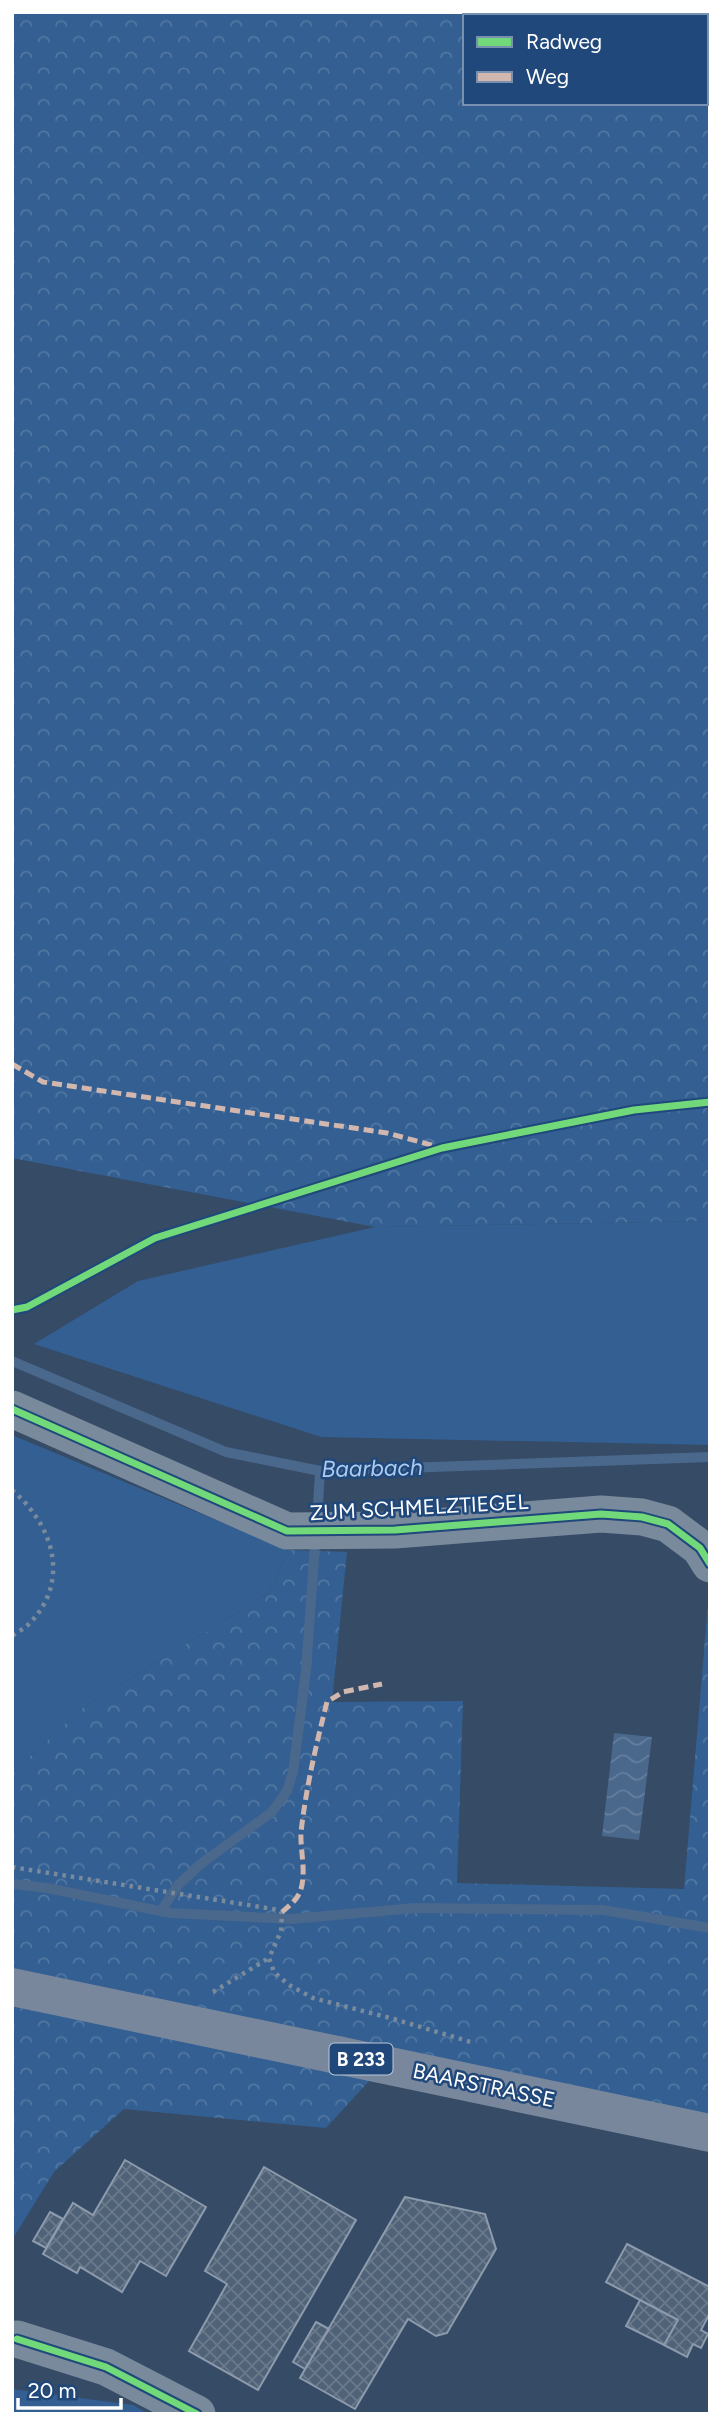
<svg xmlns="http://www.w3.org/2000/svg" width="722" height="2426" viewBox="0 0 722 2426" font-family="Figtree,sans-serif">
	<defs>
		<pattern id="forest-crowns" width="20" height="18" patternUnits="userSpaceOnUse" patternTransform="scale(1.75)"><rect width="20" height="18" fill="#335f92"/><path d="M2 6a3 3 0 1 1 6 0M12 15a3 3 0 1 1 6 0" fill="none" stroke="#5277a2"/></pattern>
		<pattern id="water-waves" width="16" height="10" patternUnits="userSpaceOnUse" patternTransform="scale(1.75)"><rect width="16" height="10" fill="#4a678c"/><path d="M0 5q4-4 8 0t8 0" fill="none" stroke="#657e9d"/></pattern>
		<pattern id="building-cross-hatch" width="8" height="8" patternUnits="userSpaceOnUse" patternTransform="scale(1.75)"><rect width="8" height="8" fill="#506278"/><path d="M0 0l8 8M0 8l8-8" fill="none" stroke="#6a7a8c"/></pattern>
	</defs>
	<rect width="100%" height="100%" fill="#354b66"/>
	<path fill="#335f92" d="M710,1221v224l-389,-8 -287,-93 104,-63 237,-54z
		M12,1435l276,115 -18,42 -189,117 -69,64z
		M12,2389l121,16 16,9h-137z"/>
	<path fill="url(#forest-crowns)" fill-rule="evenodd" d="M12,12h698v1209l-335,6 -363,-69zM465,16h241v87h-241z
		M288,1550l59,2 -15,150 131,-1 -6,182 227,6 26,-309v536l-339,-37 -45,49 -202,-19 -70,63 -42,68v-467l69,-64 189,-117z"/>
	<path fill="url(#water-waves)" d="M614,1733l38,4 -13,103 -37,-4z"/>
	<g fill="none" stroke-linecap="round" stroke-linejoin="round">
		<path stroke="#4a678c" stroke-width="10" d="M12,1361l214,91 94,19 390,-14
			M318,1505l2,-34
			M12,1884l35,4 123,25 122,6 123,-11 188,2 107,18
			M161,1911l17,-26 24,-22 70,-51 15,-21 6,-19 13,-101 9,-127"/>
	</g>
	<path fill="url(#building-cross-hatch)" stroke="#8d9bac" stroke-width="2" d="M125,2160l81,47 -40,69 -26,-15 -18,31 -42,-25 -3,6 -34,-19 30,-51 20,12z
		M264,2167l92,53 -98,170 -69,-39 38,-67 -22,-13z
		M405,2197l80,17 11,35 -49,84 -11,3 -28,-17 -53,90 -55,-31z
		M50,2212l13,7 -17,29 -13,-7z
		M627,2244l83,43v26l-9,17 7,4 -7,14 -8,-4 -6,13 -23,-12 14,-25 -72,-38z
		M640,2300l38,20 -14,25 -38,-19z
		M316,2322l13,7 -24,40 -12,-7z"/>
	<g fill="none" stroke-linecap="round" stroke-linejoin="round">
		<path stroke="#798a9d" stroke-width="4.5" stroke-dasharray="3.5 5" stroke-linecap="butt" d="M12,1490c41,35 59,90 18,133 -5,5 -12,9 -18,13
			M12,1867l267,43 3,3 -1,18 -12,27 5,14 15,13 24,13 81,21 80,24
			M213,1992l56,-34"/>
		<path stroke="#798a9d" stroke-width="37" d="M12,1409l275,122 108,-1 206,-16 41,3 26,7 32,24 10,16
			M17,2339l89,28 91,47"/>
		<path stroke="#78879c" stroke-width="38" d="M12,1987l698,146"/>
		<path stroke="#d1b7ad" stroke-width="5" stroke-dasharray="10 5" stroke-linecap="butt" d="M12,1064l31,18 344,51 52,14
			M282,1912c7,-6 14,-11 18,-20 7,-19 0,-41 1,-60 5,-44 15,-87 26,-130l16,-10 39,-8"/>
		<defs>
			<path id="cycleway" d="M12,1310l15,-3 128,-69 287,-90 192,-38 76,-8
				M12,1409l275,122 108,-1 206,-16 41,3 26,7 32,24 10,16
				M17,2339l89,28 91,47"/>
		</defs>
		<use href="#cycleway" stroke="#20487b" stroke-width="11"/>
		<use href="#cycleway" stroke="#71d979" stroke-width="7"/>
	</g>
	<g text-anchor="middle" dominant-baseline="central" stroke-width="5" stroke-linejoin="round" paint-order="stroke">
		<rect fill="#20487b" stroke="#bcc8d7" stroke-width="2" x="329.5" y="2043.5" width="63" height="31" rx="5"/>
		<g font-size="19" font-weight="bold" fill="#fff">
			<text x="361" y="2059">B 233</text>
		</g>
		<g font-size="21" fill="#fff" stroke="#20487b">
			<text transform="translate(419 1507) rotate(-3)">ZUM SCHMELZTIEGEL</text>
			<text transform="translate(484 2085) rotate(12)">BAARSTRASSE</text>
		</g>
		<g font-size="23" font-style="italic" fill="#adcbee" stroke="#20487b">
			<text transform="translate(372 1468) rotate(-1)">Baarbach</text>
		</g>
	</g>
	<rect width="722" height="2426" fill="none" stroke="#ffffff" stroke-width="28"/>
	<rect x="463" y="14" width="245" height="91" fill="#20487b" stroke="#7991b0" stroke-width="2"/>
	<rect x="477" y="37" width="35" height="10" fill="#71d979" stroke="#7991b0" stroke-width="2"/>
	<text x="526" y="49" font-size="21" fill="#ffffff">Radweg</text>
	<rect x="477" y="72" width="35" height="10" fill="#d1b7ad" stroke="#7991b0" stroke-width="2"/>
	<text x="526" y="84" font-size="21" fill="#ffffff">Weg</text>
	<path d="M18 2398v10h103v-10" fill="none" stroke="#ffffff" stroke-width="3.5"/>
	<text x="28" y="2398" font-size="21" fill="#ffffff" stroke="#20487b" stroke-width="5" paint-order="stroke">20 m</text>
</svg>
